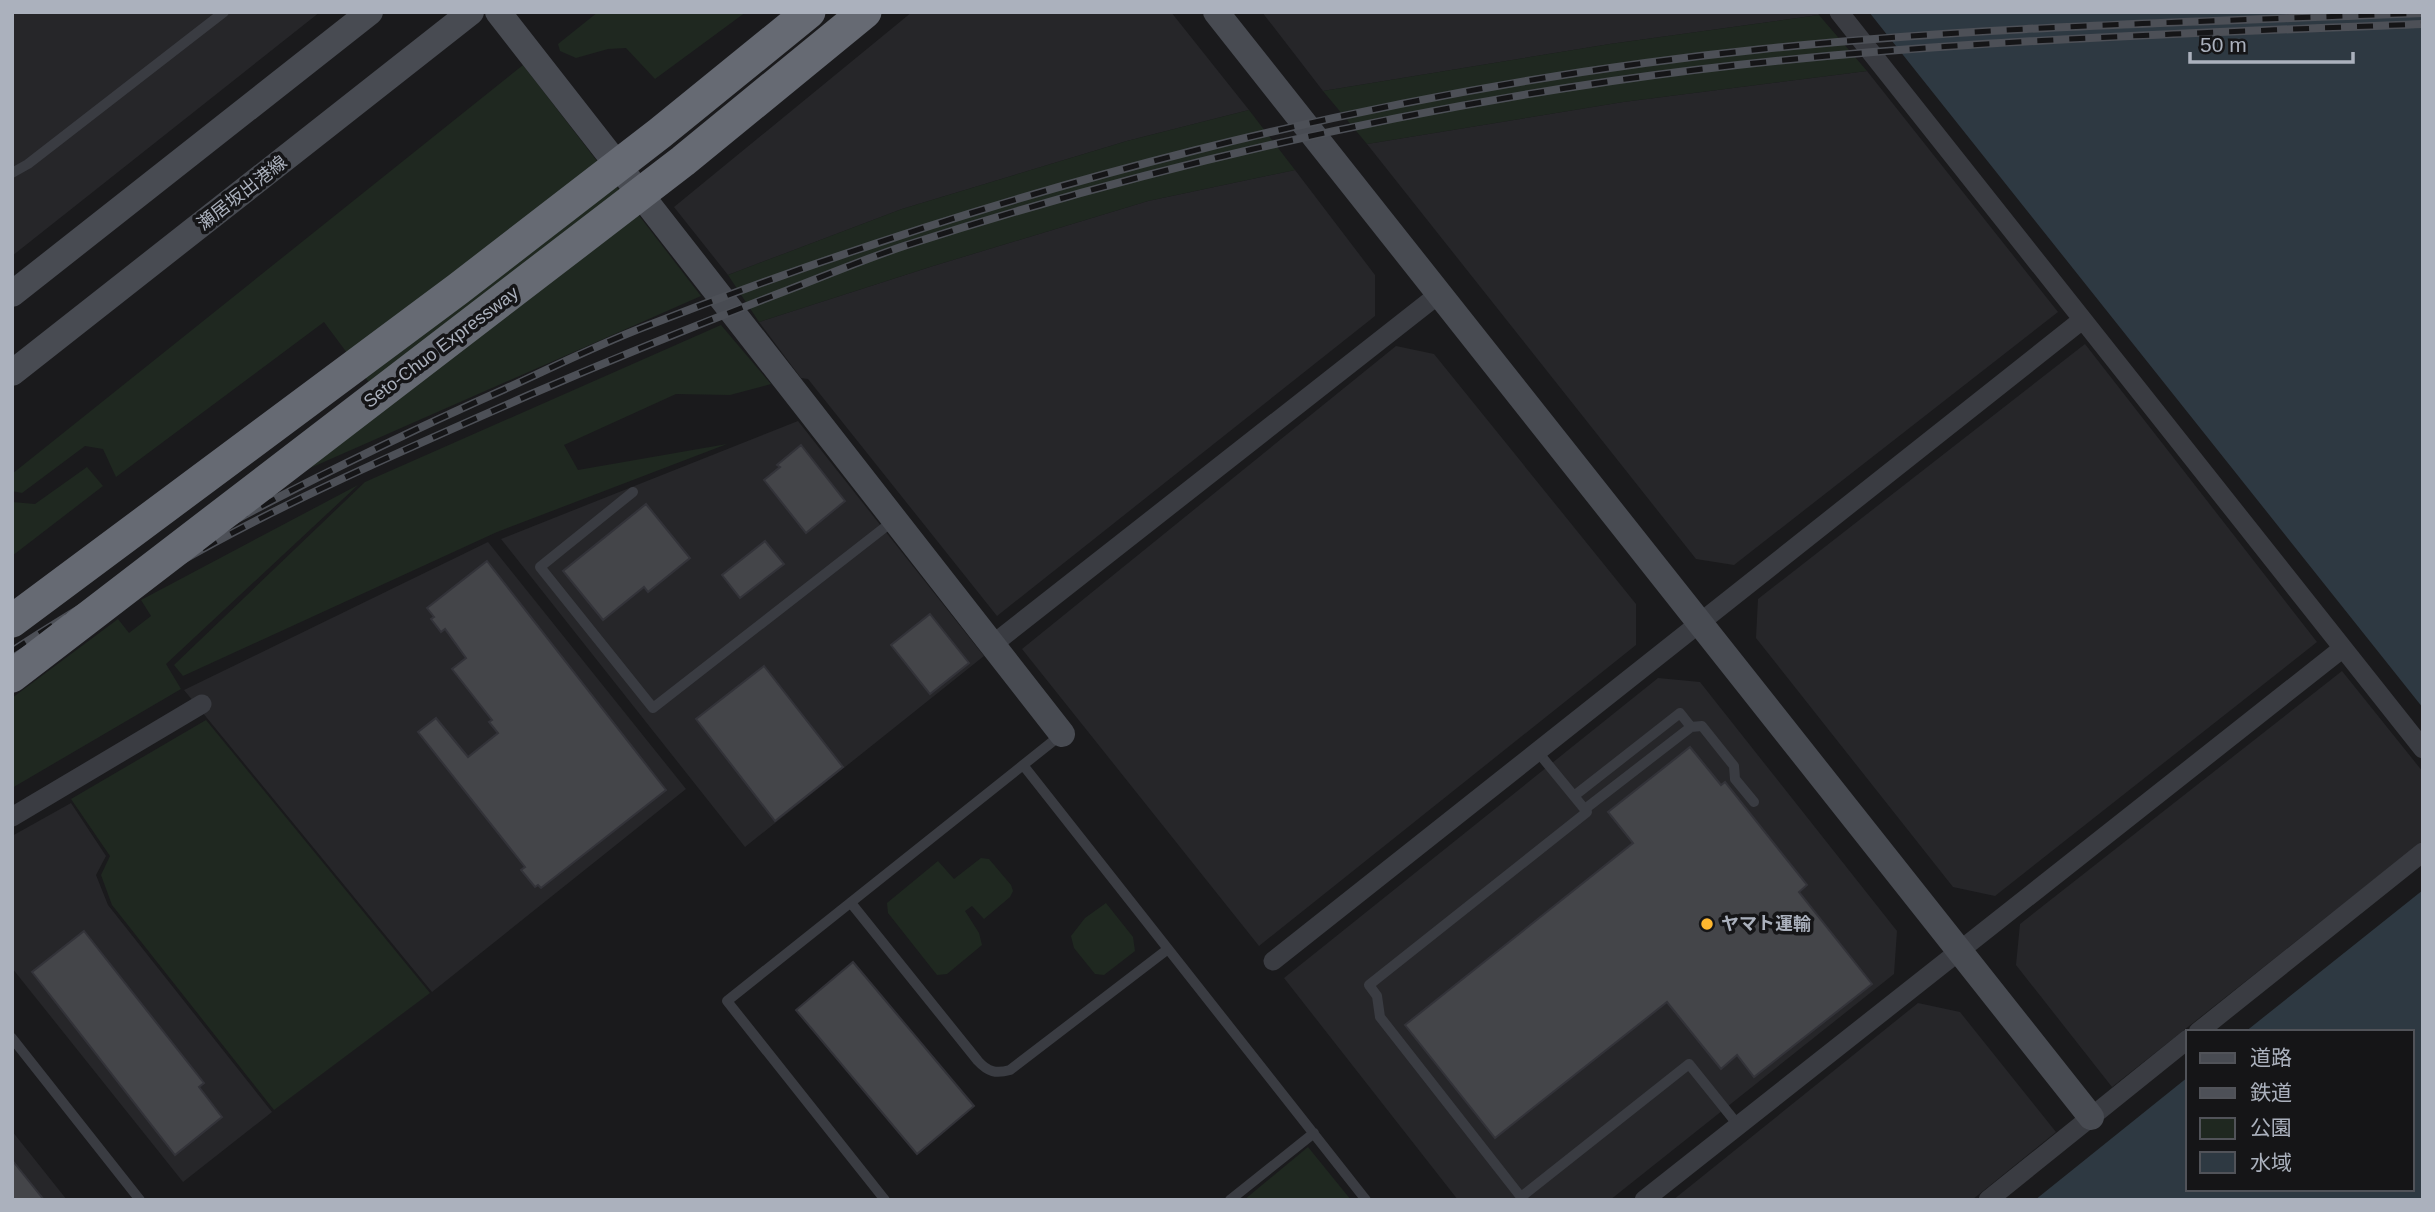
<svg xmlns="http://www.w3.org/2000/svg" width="2435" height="1212" viewBox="0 0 2435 1212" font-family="Arial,'Noto Sans JP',sans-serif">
	<rect width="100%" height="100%" fill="#1a1a1c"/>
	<path fill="#262629" d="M12,12h308l-308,244z
		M912,12h259l78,98 -122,31 -225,68 -174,66 -54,-68z
		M1262,12h555l2,3 -209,29 -287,47z
		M1867,71l191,241 -324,253 -38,-6 -329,-415 256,-42z
		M1295,170l80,105v41l-378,300 -189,-237 -7,-1 -42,-56 174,-56 215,-65z
		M2085,344l232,298 -322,254 -42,-9 -197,-249 2,-39z
		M1396,346l38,8 202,250v41l-377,301 -237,-297z
		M798,421l186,235 -239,191 -244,-308z
		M488,542l198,247 -254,203 -248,-302z
		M2342,671l81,101v69l-311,246 -96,-122 4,-41z
		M1658,678l42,4 197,249 -3,43 -284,226h-152l-174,-222z
		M71,803l35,53 -10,19 12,30 164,207 -89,70 -171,-214v-132z
		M1918,1003l42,9 96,120 -84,68h-299z
		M12,1131l55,69h-55z"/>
	<path fill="#1f2820" d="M598,12h148l-91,67 -29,-31 -18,1 -32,9 -16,-7 -2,-7z
		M1819,15l48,56 -244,31 -256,42 -44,-53 287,-47z
		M523,65l178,231 -418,184 102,-76 -61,-82 -208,155 -13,-28 -18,-3 -63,47 -10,-2v-17z
		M1249,110l46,60 -147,31 -215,65 -174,56 -31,-47 174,-66 225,-68z
		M721,325l50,59 -41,11 -54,-1 -112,51 14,25 149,-26 -230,88 -314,144 -9,-11 191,-183z
		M87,467l16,19 -91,70v-54l23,2z
		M358,485l-192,179 15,25 -169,99v-90l106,-79 11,14 22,-17 -10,-16z
		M206,720l224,273 -156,117 -162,-205 -11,-30 9,-19 -39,-57z
		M981,858l8,1 22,26 2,6 -3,6 -26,22 -12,-13 -7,5 14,22 3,12 -35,29 -10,1 -49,-62 -1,-10 51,-42 16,18z
		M1106,903l27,34 2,14 -31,24 -9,-1 -21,-26 -3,-12 14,-18z
		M1308,1147l43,53h-107z"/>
	<path fill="#2e3942" d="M1869,12h554v696l-508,-638z
		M2423,890v310h-388l153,-123v112h224v-157h-167z"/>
	<path fill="#444549" stroke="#333339" stroke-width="2" d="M801,445l44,56 -39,32 -42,-53 16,-13 -3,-2z
		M646,504l44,54 -42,34 -4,-5 -41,33 -40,-49z
		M765,541l19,23 -44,34 -18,-23z
		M487,561l179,229 -125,98 -3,-3 -3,2 -14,-17 4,-3 -107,-135 18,-14 32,39 30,-24 -9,-11 3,-2 -40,-51 14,-11 -21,-29 -4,3 -10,-13 3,-2 -7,-9z
		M930,614l39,49 -39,31 -39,-49z
		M764,666l79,101 -68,54 -79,-102z
		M1690,747l31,38 4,-3 82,103 -8,7 73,92 -118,93 -17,-22 -16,14 -54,-67 -172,136 -90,-113 228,-182 -25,-31z
		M84,931l120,152 -5,4 23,30 -47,38 -143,-183z
		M853,962l121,144 -57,48 -121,-144z
		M12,1160l32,40h-32z"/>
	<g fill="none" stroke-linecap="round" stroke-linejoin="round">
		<path stroke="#3a3c42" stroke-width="10" d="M12,173l16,-9 196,-152
			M633,492l-93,75 113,141 240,-187
			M1691,727l11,-1 32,40 1,13 19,23
			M1537,751l50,61 -218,173 8,11 3,21 141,180 168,-133 49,61
			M1023,765l343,435
			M1574,796l106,-83 11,14 -106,82
			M851,903l127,158c10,11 18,13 32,9l158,-121
			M12,1038l128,162
			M885,1200l-158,-199 335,-267
			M1230,1200l84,-67"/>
		<path stroke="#3a3c42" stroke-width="19" d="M1839,12l584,737
			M992,645l447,-351
			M12,817l190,-113
			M1273,961l809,-641
			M2198,1032l225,-180
			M1644,1200l699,-552
			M1988,1200l200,-161"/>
		<path stroke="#484b52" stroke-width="26" d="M498,12l564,722
			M1216,12l875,1105
			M12,294l358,-282
			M12,373l459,-361"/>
		<defs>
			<path id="rail" d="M12,651c157,-102 322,-186 493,-262 46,-21 92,-44 139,-62 357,-139 738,-239 1119,-278 219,-23 440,-27 660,-36
				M12,667c53,-35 107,-70 162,-102 113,-65 235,-117 355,-170 86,-37 172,-72 259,-105 39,-15 79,-32 119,-45 230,-74 466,-129 705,-164 269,-39 540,-46 811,-57"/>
		</defs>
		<use href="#rail" stroke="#4d5057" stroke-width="8"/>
		<use href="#rail" stroke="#151517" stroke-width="5" stroke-dasharray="16" stroke-linecap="butt"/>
		<path stroke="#666a73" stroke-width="33" d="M12,621l446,-332 202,-156 149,-121
			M12,676l671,-515 182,-149"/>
	</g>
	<circle fill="#ffb72f" stroke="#151517" stroke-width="2.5" cx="1707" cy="924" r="7"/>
	<g text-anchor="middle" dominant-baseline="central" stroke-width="7" stroke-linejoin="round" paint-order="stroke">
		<g font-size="18" fill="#abb1bd" stroke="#151517">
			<text transform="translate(242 193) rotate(-38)">瀬居坂出港線</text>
			<text transform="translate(441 347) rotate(-37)">Seto-Chuo Expressway</text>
		</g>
		<g font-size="18" font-weight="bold" fill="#abb1bd" stroke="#151517" text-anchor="start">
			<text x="1721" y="924">ヤマト運輸</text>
		</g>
	</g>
	<rect width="2435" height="1212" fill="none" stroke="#abb1bd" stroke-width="28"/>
	<rect x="2186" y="1030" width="228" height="161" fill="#151517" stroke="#515359" stroke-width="2"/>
	<rect x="2200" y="1053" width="35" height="10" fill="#484b52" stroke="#515359" stroke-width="2"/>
	<text x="2250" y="1065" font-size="21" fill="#abb1bd">道路</text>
	<rect x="2200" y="1088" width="35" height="10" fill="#4d5057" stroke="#515359" stroke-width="2"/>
	<text x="2250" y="1100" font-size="21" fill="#abb1bd">鉄道</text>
	<rect x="2200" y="1118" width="35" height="21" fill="#1f2820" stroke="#515359" stroke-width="2"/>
	<text x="2250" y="1135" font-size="21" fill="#abb1bd">公園</text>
	<rect x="2200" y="1152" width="35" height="21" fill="#2e3942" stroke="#515359" stroke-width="2"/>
	<text x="2250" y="1170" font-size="21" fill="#abb1bd">水域</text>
	<path d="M2190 52v10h163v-10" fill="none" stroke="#abb1bd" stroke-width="3.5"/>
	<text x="2200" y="52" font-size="21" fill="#abb1bd" stroke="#151517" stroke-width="5" paint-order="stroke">50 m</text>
</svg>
